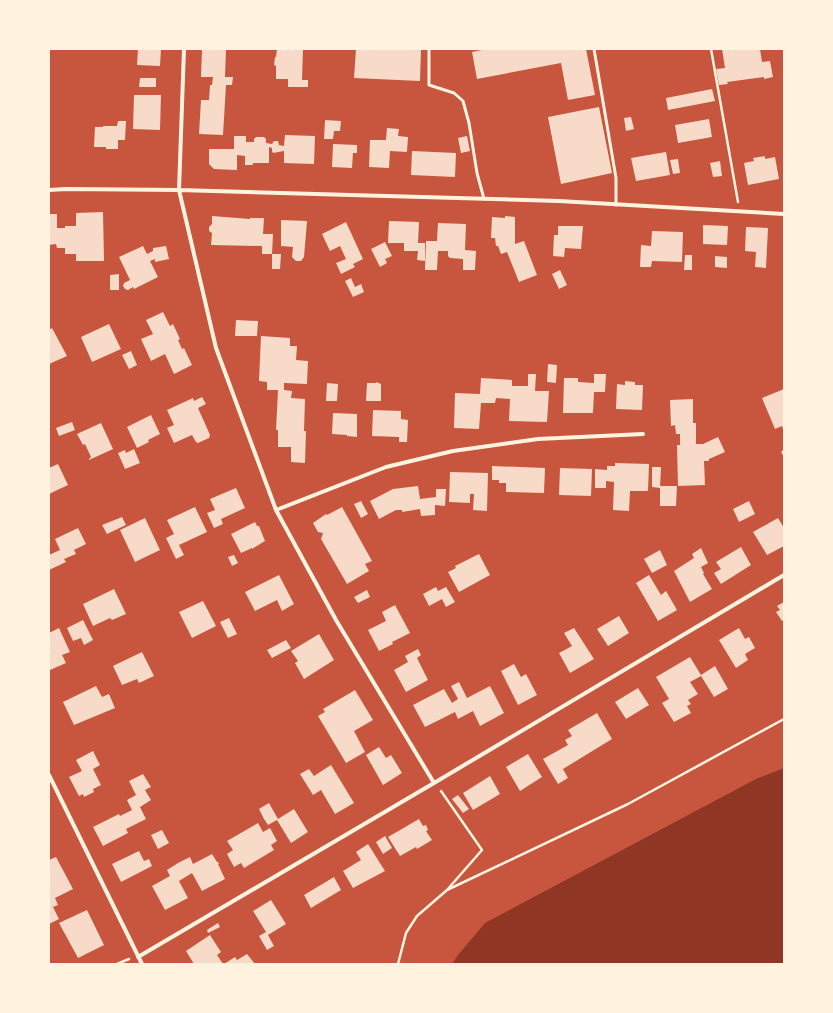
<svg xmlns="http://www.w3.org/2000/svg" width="833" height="1013" viewBox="0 0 833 1013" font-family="'Noto Sans',sans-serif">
	<rect width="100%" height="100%" fill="#c8553d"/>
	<path fill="#8f3625" d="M784,768v196h-332l6,-9 27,-32 271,-144z"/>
	<path fill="#f7dbc8" d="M138,49h23l-1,17 -23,-1z
		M202,49h24l-1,28h8l-1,8h-6l-3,50 -24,-1 2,-34h8l1,-15h2l1,-8h-12z
		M277,49h26l-1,31h6v7h-20v-8h-12v-13l-2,-1 1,-8h1z
		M356,49h65l-1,32 -66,-3z
		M482,49h104l9,46 -27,5 -7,-37 -84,16 -5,-27 10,-2z
		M722,49h38l2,13 8,-1 3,16 -9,2v-2l-37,5 1,2 -9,1 -3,-16 9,-1z
		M140,78h16v9h-17z
		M712,89l3,12 -47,9 -2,-12z
		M134,95h27l-1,35 -27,-1z
		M599,107l13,66 -51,11 -13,-67z
		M631,117l3,12 -8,2 -2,-13z
		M709,119l3,18 -34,6 -3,-18z
		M325,120l16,1 -1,10h-6l-1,8h-9z
		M118,121h8l-1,19h-7v9h-12v-2h-12l1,-20h8v-1h14z
		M387,128l12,1 -1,7 10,1 -1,15 -17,-1 -1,17 -20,-1 1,-27h16z
		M285,135l30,1 -1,28 -30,-1v-12l-11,2 -1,-2v-3l-3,-1v16h-16v2h-8v-9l-8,-1v15l-23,-1 -5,-5v-15h25v-13h12v6h8v-3l2,-2h8l2,2v4l6,1 2,-3h4l1,4 5,1z
		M467,136l3,15 -9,2 -3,-15z
		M333,144l24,1v8h-4l-1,15 -20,-1z
		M412,151l44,2 -1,24 -44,-2z
		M666,152l4,23 -34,6 -5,-23z
		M765,156v3l10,-2 4,22 -31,6 -4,-22 10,-2 -1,-3z
		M678,159l2,14 -7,1 -3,-14z
		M720,161l2,15 -9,1 -3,-14z
		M103,212l1,49h-28v-7h-11v-6h-8l-1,-4 -7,1v-31h8v14h8v-2h11v-13z
		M212,216l38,3v-1h14l-1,16h10l-1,20h-10v-8l-51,-1 1,-12 -3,-2v-4l3,-3z
		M505,216l10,1v27l9,-3 13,34 -18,7 -12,-30 -6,2 -3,-8h-2l-1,-8h-4l1,-21 13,1z
		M281,220l26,1 -3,36 -3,4h-5l-4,-4 1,-10 -12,-1z
		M389,221l30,1 -1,21h7v18l-8,-1 1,-9h-14v-8h-16z
		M346,222l17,37 -10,5 2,3 -14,7 -5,-11 10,-4 -6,-13 -10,5 -8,-17z
		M438,223l28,1 -1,26 11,1 -1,19h-12v-11l-13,-1 -2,-2v-5h-10l-1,19h-12l1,-29h11z
		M703,225l25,1 -1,19 -24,-1z
		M558,226h25l-2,23 -16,-1 -1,9 -11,-1 1,-21h4z
		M746,227l22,1 -2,40 -11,-1 1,-15 -11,-1z
		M652,231l31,1 -1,30 -30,-1 -1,6h-11l1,-22 10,1z
		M385,242l7,14 -7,3 2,4 -7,4 -9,-18z
		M143,246l4,8 6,-3v-3l13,-2 3,13 -14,3v-3l-5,2 8,16 -24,12 -1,-2 -5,3 -3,-1 -2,-3 1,-3 6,-3 -11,-23z
		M272,254h9l-1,15h-8z
		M685,255h7v15h-8z
		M715,256l12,1v11l-12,-1z
		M560,270l7,15 -8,4 -7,-15z
		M119,274v16h-9v-15z
		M351,278l4,9 6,-3 3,8 -11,5 -8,-16z
		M163,312l7,14 3,-2 7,15 -2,1 4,9 2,-1 8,17 -18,9 -9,-20 -14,7 -10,-22 12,-5 -7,-14z
		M236,320l22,1 -1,15h-22z
		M109,324l12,25 -29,13 -11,-25z
		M52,328l15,28 -18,8v-34z
		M261,336l29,2v8h7l-1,14 12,1 -1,23 -23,-1v7l8,1 -1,7 14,1 -1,32h2l-1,32 -14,-1v-15h-13v-17h-2l2,-40h-11v-8l-8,-1z
		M131,351l6,14 -8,4 -7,-14z
		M548,364l9,1 -1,18 -9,-1z
		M528,374h8l-1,17h14l-2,31 -38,-1 1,-22 -14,-1 -1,5h-14l-2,26 -25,-1 1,-35 25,1 1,-16 31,2v6h16z
		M594,374h12l-1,18h-11l-1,21h-30l1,-35h14v4l16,1z
		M625,381l10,1v3h8l-1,25 -26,-1 1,-25 8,1z
		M376,382l5,2v17h-15l1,-18h9z
		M327,383l11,1 -1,17h-11z
		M784,389v43l-2,-6 -7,3 -13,-31z
		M202,397l4,7 -8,4 9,20 3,7 -1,3 -11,5 -2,-1 -4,-7 -18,8 -7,-15 7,-3 -7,-15 26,-12 1,3z
		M693,399v24h3v21h7l15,-7 7,15 -16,7v2h-5l1,24 -27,1 -1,-41h3v-11h-4l-1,-9 -4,1 -1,-26z
		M373,410l28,1v8l7,1 -1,22h-8v-5l-27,-1z
		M333,413l24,1v23l-10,-1v-1l-15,-1z
		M151,415l9,19 -12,6 1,2 -12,6 -10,-21z
		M72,422l3,8 -16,6 -3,-8z
		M101,423l12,26 -24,11v-1l2,-2 -6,-13 -2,1 -6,-11z
		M134,449l6,14 -15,6 -7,-16 7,-3 1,3z
		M615,463l34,1 -1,27h-18l-1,20 -16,-1 1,-28 -8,-1v7h-11v-19l12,1v-4h8z
		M58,464l10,21 -19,9v-26z
		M492,466l53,2 -1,25 -38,-1v-9h-7v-3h-7z
		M652,467h9l-1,21 -8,-1z
		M560,468l32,1 -1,27 -32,-1z
		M450,472l38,1 -1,38 -14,-1 1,-16h-4v9l-21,-1z
		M418,486l2,13 16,-2v-8h10l-1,17 -10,-1v10l-14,1 -1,-7 -18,3v-2h-6l-17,9 -9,-18 23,-12z
		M660,486h17l-1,20h-16z
		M236,488l9,20 -24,11 2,5 -9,4 -7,-15 8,-3 -5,-11z
		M361,501l7,13 -7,4 -7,-14z
		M749,501l6,13 -16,8 -6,-13z
		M195,507l12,25 -28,13 5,10 -8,4 -10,-21 8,-4 -7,-14z
		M342,507l30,54 -7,3 4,7 -22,13 -26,-45 2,-6 -5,-1 -5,-9 13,-9 1,1z
		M122,517l4,8 -19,9 -5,-9z
		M145,518l15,32 -25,12 -15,-32z
		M778,518l6,10v18l-17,9 -14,-23z
		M255,522l2,4h2l6,15 -13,8v-1l-11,5 -10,-19z
		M78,528l8,16 -12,6 2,4 -12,5 2,3 -17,8v-15l11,-5 -5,-11z
		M741,547l10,18 -30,19 -7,-11 7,-4 -5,-7z
		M701,548l7,15 -7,4 3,6 -1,1 9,15 -22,13 -16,-31 20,-13 -2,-4z
		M660,550l7,15 -15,8 -8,-14z
		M479,554l11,21 -31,17 -11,-20 8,-4 -1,-2z
		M234,555l4,8 -6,3 -4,-9z
		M279,575l15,29 -12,7 -5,-11 -22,11 -10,-19z
		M649,575l12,20 5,-4 11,19 -19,11 -22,-38z
		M436,587l2,4 8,-4 9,15 -9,5 -4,-8 -13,7 -6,-12z
		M114,589l12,25 -14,6 -2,-2 -17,8 -10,-22z
		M367,590l3,7 -12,6 -4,-6z
		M203,601l13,25 -24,12 -13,-26z
		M784,602v17l-2,2 -6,-9 4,-2 -3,-4z
		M395,605l15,28 -18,9 1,2 -14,7 -11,-21 18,-9 -4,-9z
		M619,616l10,17 -21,13 -11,-17z
		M229,618l8,16 -9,4 -8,-16z
		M83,620l10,20 -9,5 -3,-7 -8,3 -6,-13z
		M59,628l11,24 -8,3 4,8 -16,7 -1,-3v-34z
		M574,628l20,31 -24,14 -11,-20 13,-7 -8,-13z
		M739,628l6,11 4,-2 6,11 -10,6 3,6 -12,8 -17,-28z
		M319,634l15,26 -30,19 -9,-16 3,-2 -7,-10z
		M286,640l5,8 -19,10 -5,-8z
		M418,649l3,6 -4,3 11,22 -22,12 -12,-22 14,-8 -3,-6z
		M142,652l12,24 -15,7 -2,-4 -15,6 -9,-19z
		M690,657l11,18 14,-9 13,23 -14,8 -13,-21 -11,6 8,12 -10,6 3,4 -4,2 4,7 -17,9 -12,-19 7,-4 -13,-22z
		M514,664l7,13 5,-3 11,21 -19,10 -17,-34z
		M459,682l8,16 23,-12 14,27 -24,13 -7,-15 -15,8 -3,-7 -30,15 -12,-22 31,-16 8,14 6,-4 -7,-13z
		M96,686l6,11 7,-3 6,14 -41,17 -11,-23z
		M638,688l11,17 -23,14 -11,-17z
		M355,690l18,30 -19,11 11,21 -19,11 -28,-47 7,-4 -2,-3z
		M597,713l15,26 -49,30 5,9 -10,6 -15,-25 25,-14 -3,-5 7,-4 -4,-6z
		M379,747l7,11 5,-3 11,18 -19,12 -17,-30z
		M93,751l7,14 -7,4 8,16 -8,4 1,3 -10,5 -1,-3 -4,2 -10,-19 13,-6 -6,-11z
		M528,754l14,23 -22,14 -14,-24z
		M331,765l23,38 -19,11 -14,-24 -8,5 -13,-21 9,-5 5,7z
		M143,774l8,13 -6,3 6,10 -11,7 6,12 -20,10 2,4 -25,13 -10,-19 26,-13 1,2 12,-6 -5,-10 9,-5 -7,-14z
		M490,776l10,18 -27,16 -10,-17z
		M458,795l11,14 -6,4 -11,-14z
		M269,803l9,16 16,-10 14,23 -17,11 -14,-23 -9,5 -4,-6 -5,-10z
		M419,819l4,7 3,-1 2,5 -2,1 6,9 -15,9 -1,-2 -16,9 -12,-19z
		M258,823l5,9 7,-4 7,13 -6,4 3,5 -30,18 -3,-5 -7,4 -7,-13 6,-4 -6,-9z
		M162,830l7,13 -11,6 -7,-14z
		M385,836l7,12 -9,6 -7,-12z
		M368,844l17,27 -32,17 -10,-17 18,-11 -5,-8z
		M139,851l5,10 5,-2 3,7 -31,16 -9,-18z
		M212,854l5,8h1l1,2h-1l7,15 -23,12 -10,-18 -13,8 9,17 -23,12 -13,-24 18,-10 -3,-6 11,-7 12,-6 3,7z
		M56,857l17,32 -18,9 3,7 -5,2 6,12 -10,5v-64z
		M334,877l7,13 -30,18 -7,-13z
		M271,900l15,24 -18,11 6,11 -7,4 -8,-14 7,-4 -13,-21z
		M87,910l17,35 -26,13 -19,-35z
		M218,923l2,4 -12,6 -1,-3z
		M210,935l11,17 -4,3 6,9h-29l-8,-13z
		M247,954l8,10h-31l11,-7 2,3z"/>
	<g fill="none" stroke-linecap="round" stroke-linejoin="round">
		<path stroke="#fff3e0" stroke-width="2.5" d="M711,49l27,153
			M447,890l181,-86 156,-85
			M117,964l12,-5
			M398,964l8,-31 11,-17 30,-26 35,-40 -41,-59"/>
		<path stroke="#fff3e0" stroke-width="3" d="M429,49v36l25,8 9,8 6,22 8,50 7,26
			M594,49l22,129v27
			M783,452l1,2"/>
		<path stroke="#fff3e0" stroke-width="4" d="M184,49l-5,141 37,158 60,162 60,110 98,163
			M49,190l17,-1 113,1 380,11 225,13
			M276,510l110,-43 67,-16 85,-12 105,-5
			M49,775l93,189
			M138,957l296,-174 350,-208"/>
	</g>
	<rect width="833" height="1013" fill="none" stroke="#fff3e0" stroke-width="100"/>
</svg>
